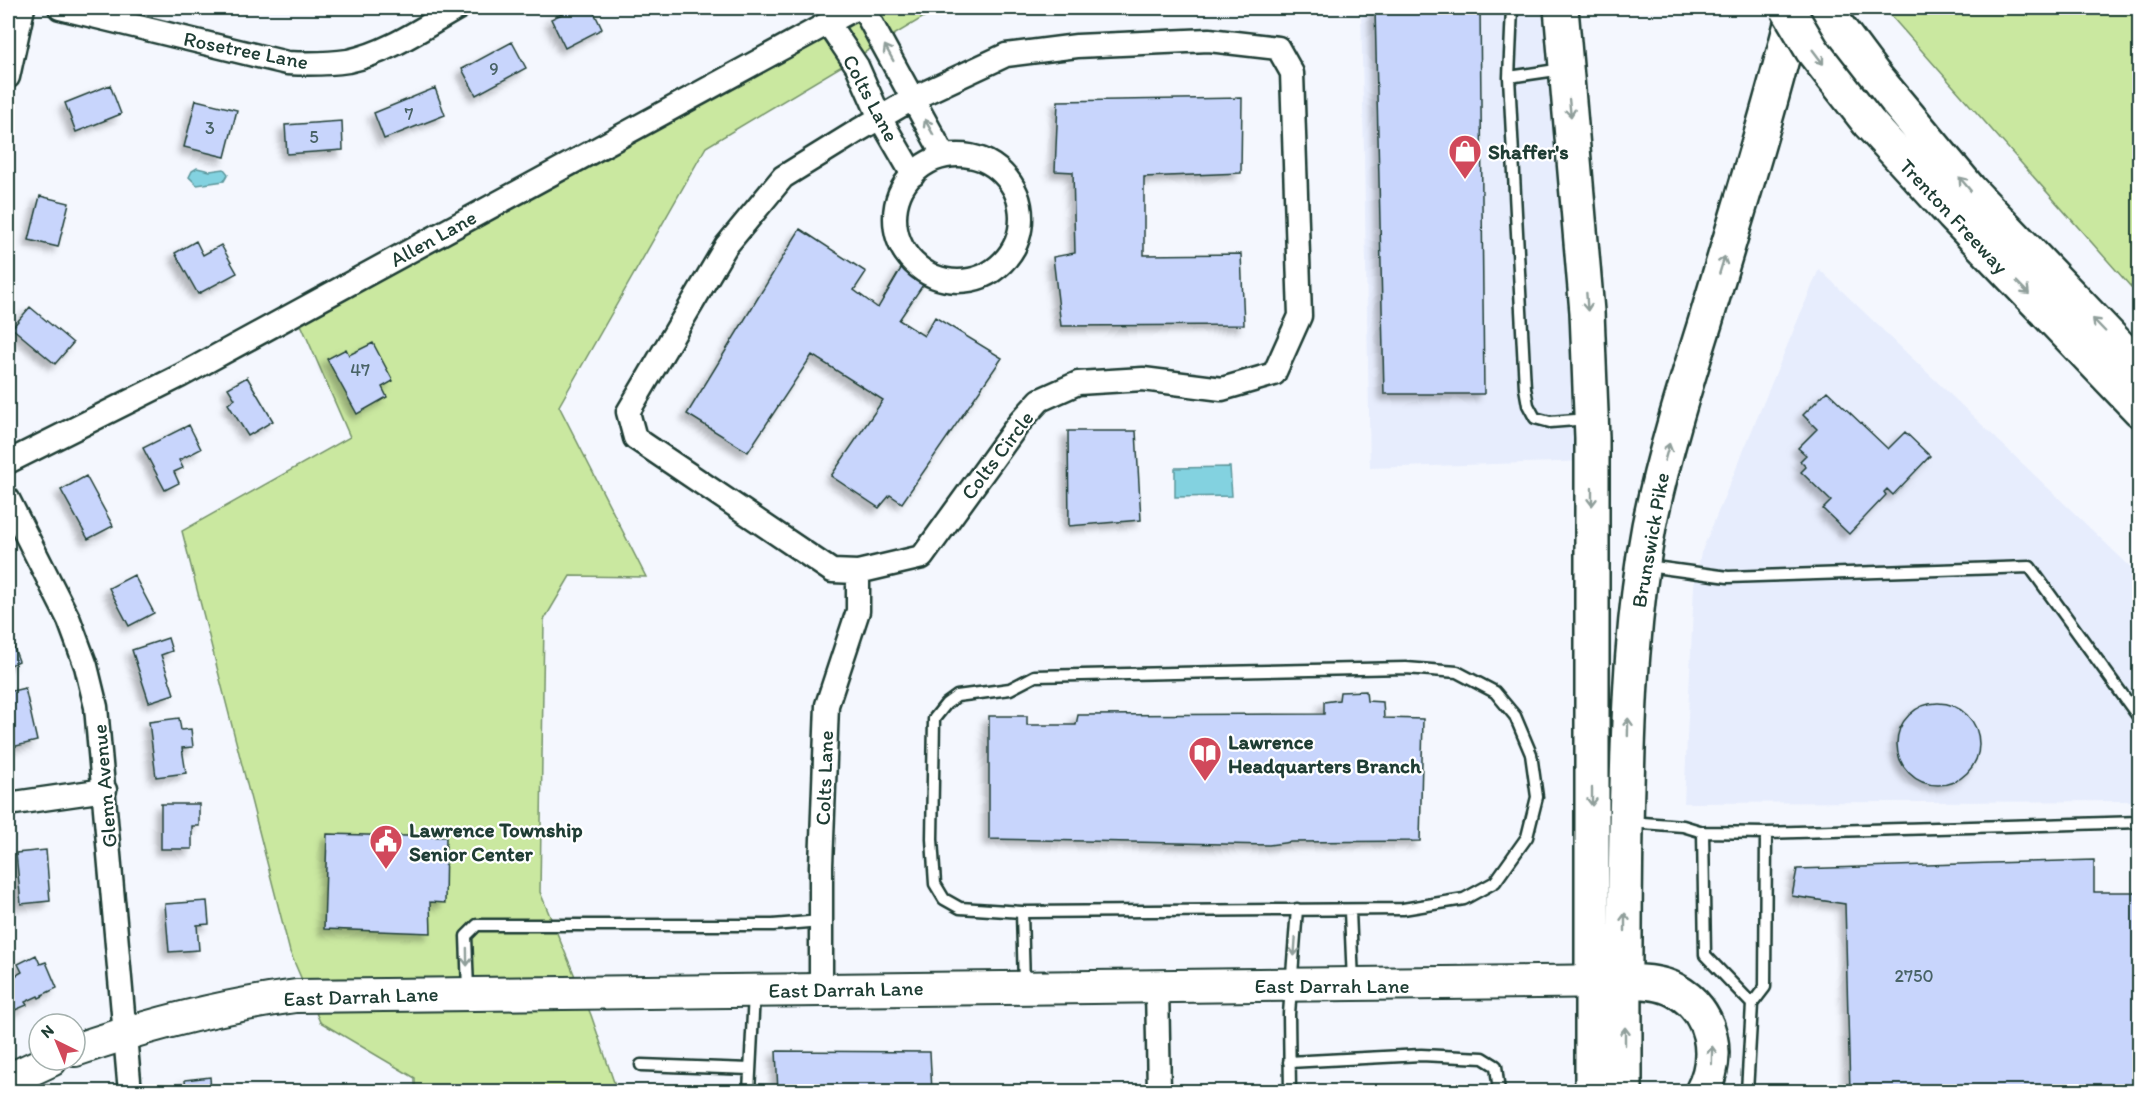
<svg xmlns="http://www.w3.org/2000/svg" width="2147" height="1099" viewBox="0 0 2147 1099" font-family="Itim,sans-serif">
	<defs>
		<filter id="shadow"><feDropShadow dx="-5.5" dy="5.5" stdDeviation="3" flood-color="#0004"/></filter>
	</defs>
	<rect width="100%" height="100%" fill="#f4f7fe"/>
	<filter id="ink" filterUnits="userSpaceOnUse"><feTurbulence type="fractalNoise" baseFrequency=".0167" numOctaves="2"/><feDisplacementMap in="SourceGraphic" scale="12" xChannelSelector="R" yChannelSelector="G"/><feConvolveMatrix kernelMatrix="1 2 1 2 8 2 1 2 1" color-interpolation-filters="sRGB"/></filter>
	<g filter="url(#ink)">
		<path fill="#e7edfd" d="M1361,8h200l31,453 -222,7z
			M1819,269l320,306v226l-455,2 10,-218 7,-32z"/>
		<path fill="#cae8a0" stroke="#74926a" stroke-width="1.5" d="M820,8h119l-233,139 -147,259 87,171 -76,-1 -26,44 -4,272 51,123 26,76h-202v-13l-95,-56 -30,-70 -108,-421 168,-94 -50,-115 527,-290z
			M1884,8h255v288z"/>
		<path fill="#83d2e0" stroke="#5b969b" stroke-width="1.5" d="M197,168l13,3 14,-2 4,5 -4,7 -27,4 -8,-8 3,-6z
			M1230,467l2,29 -57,1v-29z"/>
		<path fill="#c8d5fc" stroke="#1f3d34" stroke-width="1.5" filter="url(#shadow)" d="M574,8h18l10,21 -37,19 -14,-29z
			M1375,8h105l4,386h-100z
			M512,42l14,26 -50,27 -14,-26z
			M110,85l11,29 -45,18 -11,-29z
			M435,88l10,27 -61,24 -10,-26z
			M1242,98l-1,75 -97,4v78l97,-1 3,71 -183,1 -8,-69 22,-4 -2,-81 -18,-1 3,-70z
			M196,100l41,10 -12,47 -41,-10z
			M342,121l1,29 -56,4 -2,-29z
			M40,196l29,7 -11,44 -29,-7z
			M800,229l66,43 -12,18 24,18 25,-43 24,14 -28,41 25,16 11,-19 67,41 -100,145 -12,-8 -11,13 -48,-32 52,-76 -71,-45 -64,97 -61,-38z
			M196,241l7,14 18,-10 16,28 -39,21 -23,-41z
			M30,307l43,36 -18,21 -43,-36z
			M373,343l20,38 -11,6 5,10 -30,17 -30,-55 19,-10 3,6z
			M247,377l26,44 -25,15 -20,-32 7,-5 -7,-11z
			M1827,391l61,58 17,-17 25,24 -37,39 -6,-6 -3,3 2,3 -37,39 -26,-25 8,-8 -30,-29 5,-5 -6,-6 6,-6 -8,-7 19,-19 -14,-14z
			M189,425l12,24 -22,11 4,8 -9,4 5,11 -14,7 -22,-42z
			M1068,431h68l5,89 -72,6z
			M86,476l27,50 -25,13 -27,-49z
			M134,575l20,38 -25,13 -20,-38z
			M8,632l11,29 -11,5z
			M168,638l4,13 -11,4 13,39 -25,8 -17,-52z
			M25,688l12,53 -29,7v-56z
			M1366,691l1,10 16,1 1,16 39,1 -3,122 -129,1 -22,3 -280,-6v-123h38v9h49l2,-10 246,-1v-12l15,-2 1,-8z
			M1897 744a41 41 0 1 1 82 0a41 41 0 1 1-82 0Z
			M179,718l2,12 10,-1 2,18 -11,1 4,25 -30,4 -7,-55z
			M161,804h38v22h-7v23h-31z
			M327,834l119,3 -1,66 -15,-1 1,31 -107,-4z
			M46,850l4,51 -29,3 -5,-51z
			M2094,860v32h46v200h-290l-5,-188 -53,-8 5,-27z
			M207,901l2,23 -12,1 2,25 -30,2 -4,-48z
			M36,955l4,9 6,-2 11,26 -15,7 1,1 -4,2 -1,-2 -13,6 2,3 -12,5 -7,-18v-12l14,-8 -4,-8z
			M776,1051l154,1 2,40h-154z
			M210,1077l1,15h-25l-1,-12z
			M1464,1089v3h-99z"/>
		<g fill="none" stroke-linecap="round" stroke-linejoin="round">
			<defs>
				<path id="lane" d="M1512,8l-3,69 54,-8
					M1509,77l16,311 3,17 7,13 15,4 38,-3
					M1647,566l81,11 302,-10 110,152
					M1406,668l51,4 38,20 20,24 16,38 6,43 -10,40 -32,45 -31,17 -61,10 -381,3 -62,-4 -16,-9 -9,-15 -3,-45 2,-120 12,-15 11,-8 53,-7 25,-13z
					M1629,822l54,4 20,6 2,123 47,49 -5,88
					M1703,832l63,1 -1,154 -13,17
					M1766,833l374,-11
					M1350,911l3,71
					M1022,912l2,73
					M468,990l-2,-54 11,-11h296l48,-4
					M1289,1062l132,-7 62,3 13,8 3,26
					M641,1065l109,4
					M749,1092l5,-98
					M1290,1092l-1,-78 8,-105"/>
				<path id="street" d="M60,8l227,55c21,1 41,1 61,-2 40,-8 76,-34 110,-53
					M863,8l81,148
					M828,23l29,43 23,52 33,57
					M1209,40l69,8 14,25 8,243 -26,58 -52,15 -79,-10 -65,4 -38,17 -21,23 -97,134 -64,15 -26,-1 -197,-133 -7,-26 98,-166 57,-69 76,-47 55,-32 92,-43 71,-9z
					M8,77l15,-69
					M895 218a63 63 0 1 1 126 0a63 63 0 1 1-126 0Z
					M8,462l172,-86 676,-368
					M8,499l61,121 17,46 10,41 34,385
					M8,804l97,-14
					M1157,987l2,105
					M821,990v-124l6,-161 31,-94v-39"/>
				<path id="secondary" d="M75,1050c73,-25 145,-44 221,-54l1322,-15
					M8,1080l43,-20"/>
				<path id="primary" d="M1561,8l26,304 5,126v654
					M1625,981c17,1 35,1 50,9 38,20 46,66 27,102
					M1625,1092c0,-102 -1,-204 2,-306 2,-87 6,-174 22,-260 14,-69 35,-136 56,-203 31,-105 64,-209 90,-315"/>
				<path id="highway" d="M1824,8l50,67 96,115 170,178
					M1869,123l84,92 187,195"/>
			</defs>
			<use href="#lane" stroke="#1f3d34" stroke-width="15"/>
			<use href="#street" stroke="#1f3d34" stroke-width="27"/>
			<use href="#secondary" stroke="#1f3d34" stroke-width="36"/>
			<use href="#primary" stroke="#1f3d34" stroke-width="38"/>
			<use href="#highway" stroke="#1f3d34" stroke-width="38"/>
			<use href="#lane" stroke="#fff" stroke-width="10"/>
			<use href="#street" stroke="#fff" stroke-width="22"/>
			<use href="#secondary" stroke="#fff" stroke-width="32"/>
			<use href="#primary" stroke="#fff" stroke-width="33"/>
			<use href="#highway" stroke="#fff" stroke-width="33"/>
			<defs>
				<path id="highway-bridge" d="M1787,8l25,42 57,73"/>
			</defs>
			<use href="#highway-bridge" stroke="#1f3d34" stroke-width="38" stroke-linecap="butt"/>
			<use href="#highway-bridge" stroke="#fff" stroke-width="33"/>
		</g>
		<defs><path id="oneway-shaft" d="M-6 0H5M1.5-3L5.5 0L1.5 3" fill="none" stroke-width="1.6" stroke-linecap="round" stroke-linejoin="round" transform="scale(1.5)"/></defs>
		<g stroke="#8f9e9a">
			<use href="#oneway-shaft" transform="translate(889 53) rotate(-119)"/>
			<use href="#oneway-shaft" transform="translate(1818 57) rotate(53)"/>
			<use href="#oneway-shaft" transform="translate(1570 108) rotate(84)"/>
			<use href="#oneway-shaft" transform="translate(929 127) rotate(-119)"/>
			<use href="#oneway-shaft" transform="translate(1965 184) rotate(-130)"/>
			<use href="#oneway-shaft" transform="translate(1722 265) rotate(-73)"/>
			<use href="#oneway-shaft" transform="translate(2023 288) rotate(46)"/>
			<use href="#oneway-shaft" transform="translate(1587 302) rotate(86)"/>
			<use href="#oneway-shaft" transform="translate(2099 325) rotate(-134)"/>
			<use href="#oneway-shaft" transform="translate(1667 452) rotate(-74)"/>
			<use href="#oneway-shaft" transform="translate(1592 497) rotate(90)"/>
			<use href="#oneway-shaft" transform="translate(1628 727) rotate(-89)"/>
			<use href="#oneway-shaft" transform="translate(1592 797) rotate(90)"/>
			<use href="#oneway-shaft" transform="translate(1625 922) rotate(-90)"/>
			<use href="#oneway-shaft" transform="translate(1295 947) rotate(94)"/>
			<use href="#oneway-shaft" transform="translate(467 957) rotate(89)"/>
			<use href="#oneway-shaft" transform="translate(1625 1036) rotate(-90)"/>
			<use href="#oneway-shaft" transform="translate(1712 1055) rotate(-89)"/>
		</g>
	</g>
	<defs>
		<symbol id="shop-pin" viewBox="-11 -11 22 30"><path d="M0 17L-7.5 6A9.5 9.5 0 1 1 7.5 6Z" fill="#d1495b" stroke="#fff"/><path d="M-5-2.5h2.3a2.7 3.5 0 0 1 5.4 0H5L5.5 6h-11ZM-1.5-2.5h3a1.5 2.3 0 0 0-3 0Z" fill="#fff"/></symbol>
		<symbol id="library-pin" viewBox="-11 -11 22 30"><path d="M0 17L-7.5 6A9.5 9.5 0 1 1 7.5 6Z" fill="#d1495b" stroke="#fff"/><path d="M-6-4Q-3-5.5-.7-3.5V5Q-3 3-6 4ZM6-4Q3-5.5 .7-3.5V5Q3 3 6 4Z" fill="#fff"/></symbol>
		<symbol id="civic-pin" viewBox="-11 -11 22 30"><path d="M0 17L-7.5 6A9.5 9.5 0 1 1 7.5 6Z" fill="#d1495b" stroke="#fff"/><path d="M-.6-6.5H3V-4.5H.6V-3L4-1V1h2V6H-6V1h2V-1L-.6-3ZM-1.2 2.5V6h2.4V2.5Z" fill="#fff"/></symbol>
	</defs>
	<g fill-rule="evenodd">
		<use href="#shop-pin" x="1446" y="132" width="38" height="52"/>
		<use href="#library-pin" x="1186" y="734" width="38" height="52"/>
		<use href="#civic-pin" x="367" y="822" width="38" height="52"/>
	</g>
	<g text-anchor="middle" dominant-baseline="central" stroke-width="4.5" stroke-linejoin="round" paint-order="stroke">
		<g font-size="18" fill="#496366">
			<text x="494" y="69">9</text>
			<text x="409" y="114">7</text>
			<text x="210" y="128">3</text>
			<text x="314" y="137">5</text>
			<text x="360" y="370">47</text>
			<text x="1914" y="976">2750</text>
		</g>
		<g font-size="21" fill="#1f3d34" stroke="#fff">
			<text transform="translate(246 50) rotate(11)">Rosetree Lane</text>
			<text transform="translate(871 98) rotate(62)">Colts Lane</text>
			<text transform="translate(1954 216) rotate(47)">Trenton Freeway</text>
			<text transform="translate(433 238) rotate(-29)">Allen Lane</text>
			<text transform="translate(997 455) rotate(-53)">Colts Circle</text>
			<text transform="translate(1650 540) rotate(-80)">Brunswick Pike</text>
			<text transform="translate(824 778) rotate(-88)">Colts Lane</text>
			<text transform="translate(104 786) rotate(-95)">Glenn Avenue</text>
			<text x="1332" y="985">East Darrah Lane</text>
			<text transform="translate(846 989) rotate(-1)">East Darrah Lane</text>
			<text transform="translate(361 996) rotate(-2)">East Darrah Lane</text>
		</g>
		<g font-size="21" font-weight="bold" fill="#1f3d34" stroke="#fff" text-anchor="start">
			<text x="1488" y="151">Shaffer's</text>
			<text x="1228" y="741">Lawrence<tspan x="1228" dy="24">Headquarters Branch</tspan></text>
			<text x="409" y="829">Lawrence Township<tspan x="409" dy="24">Senior Center</tspan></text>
		</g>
	</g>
	<rect width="2147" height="1099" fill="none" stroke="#fff" stroke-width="30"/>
	<rect x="15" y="15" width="2117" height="1069" fill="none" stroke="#1f3d34" stroke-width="2" filter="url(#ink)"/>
	<g transform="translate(57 1042) rotate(317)"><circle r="28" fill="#ffffff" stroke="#a5b1ae" stroke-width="1.5"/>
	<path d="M0-4.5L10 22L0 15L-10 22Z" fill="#d1495b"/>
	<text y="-9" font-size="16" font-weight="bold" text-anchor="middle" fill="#1f3d34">N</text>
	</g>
</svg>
